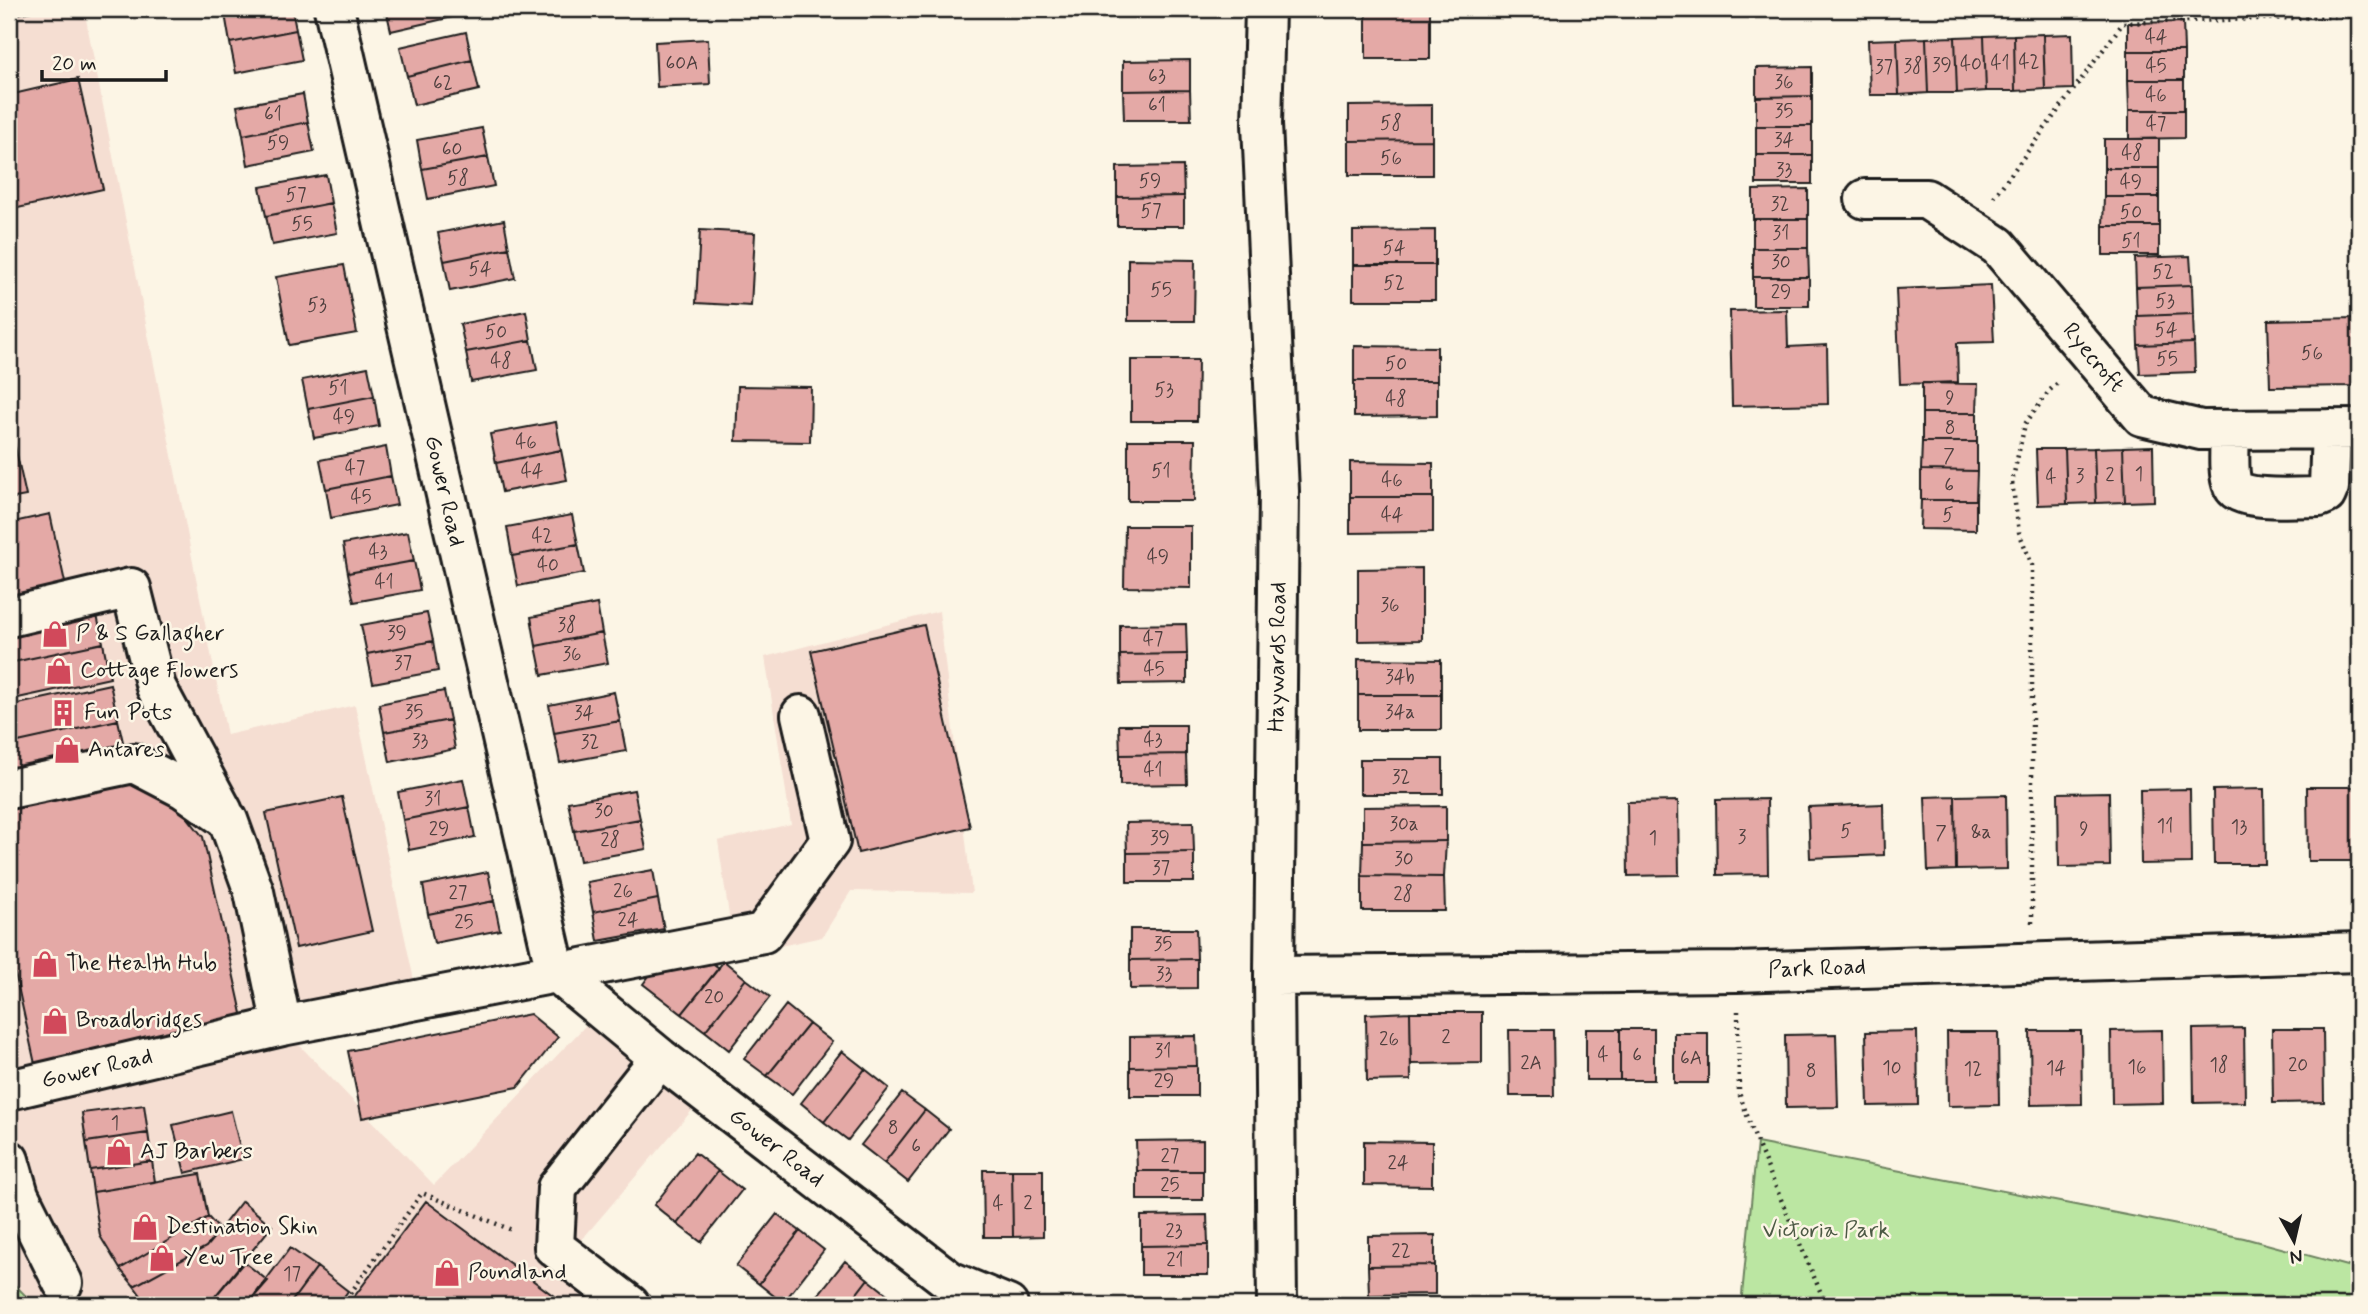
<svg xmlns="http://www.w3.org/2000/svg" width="2368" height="1314" viewBox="0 0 2368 1314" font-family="Mynerve,sans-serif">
	<rect width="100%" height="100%" fill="#fcf5e5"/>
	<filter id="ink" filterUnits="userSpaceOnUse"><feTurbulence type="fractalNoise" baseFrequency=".0143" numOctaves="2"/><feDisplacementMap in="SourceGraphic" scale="14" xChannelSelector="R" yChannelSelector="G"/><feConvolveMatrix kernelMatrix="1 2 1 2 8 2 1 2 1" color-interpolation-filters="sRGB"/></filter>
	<g filter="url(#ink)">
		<path fill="#f5ded2" d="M9,9h75l143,726 128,-30 63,294 -136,28 152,158 152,-160 108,83 -127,149 63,48h-621z
			M939,611l33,282 -121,-2 -29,46 -87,19 -17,-115 73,-17 -26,-167z"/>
		<path fill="#bbe6a2" stroke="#6c815f" stroke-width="2" d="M1757,1143l487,95 115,31v36h-618z
			M9,1279l17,17 5,9h-22z"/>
		<path fill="#e4a9a6" stroke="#1c1c1c" stroke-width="2" d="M9,9h32l-32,7z
			M254,9h38l4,21 -66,13 -5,-29z
			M386,9h69l2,7 -66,15z
			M1129,9h67v2l-66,1z
			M1366,9h64v50h-64z
			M2183,22l1,29h-56v-28z
			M296,30l6,30 -66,13 -6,-30z
			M466,32l6,28 -65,16 -7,-29z
			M2043,34l2,55 -30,2 -1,-56z
			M2072,34l1,55 -28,1 -2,-55z
			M2014,35l1,56h-29l-2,-55z
			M1984,36l2,55 -29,2 -2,-56z
			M1955,37l2,56h-29l-2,-55z
			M1926,38l2,55 -29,2 -2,-56z
			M708,39l2,45 -53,3 -2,-45z
			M1897,39l2,56h-29l-2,-55z
			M2128,51h56v29h-56z
			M472,60l7,30 -65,15 -7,-29z
			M1190,60v30l-67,1v-30z
			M1812,67v29l-56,1v-29z
			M78,79l25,110 -94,21v-115z
			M2128,80h56v30h-55z
			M1190,90l1,30h-67l-1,-29z
			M303,94l5,28 -65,13 -6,-29z
			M1812,96v30h-56v-29z
			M1432,105v35l-83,1v-35z
			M2129,110h55v28l-55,1z
			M308,122l6,30 -66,13 -5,-30z
			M1756,126h56v29h-56z
			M482,128l6,29 -66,12 -5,-29z
			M2104,139h55v29h-55z
			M1432,140v35h-83v-34z
			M1756,155h56v29h-56z
			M488,157l6,29 -66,13 -6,-30z
			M1183,166l1,30 -67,1v-30z
			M2104,168h55v29h-55z
			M326,175l5,28 -65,13 -6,-29z
			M1808,189v30h-55v-29z
			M1184,196v30h-67v-29z
			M2104,197h55v29h-56z
			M331,203l6,30 -65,12 -6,-29z
			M1753,219h55v29h-55z
			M504,220l5,28 -65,13 -6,-28z
			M2103,226h56v29h-56z
			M700,230l55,3 -4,73 -55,-3z
			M1435,230v35h-82v-34z
			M509,248l6,30 -65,13 -6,-30z
			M1753,248h55l1,29h-56z
			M2190,256l2,29 -56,2 -1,-29z
			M1128,259l67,1 -1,61h-66z
			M344,265l13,68 -68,12 -13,-68z
			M1353,265h82v35h-82z
			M1753,277h56v29h-56z
			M1991,285l3,57 -37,1 1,39 -58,2 -4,-95z
			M2192,285l1,29 -56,2 -1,-29z
			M1787,310l1,37 39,-2 1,59 -96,2 -2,-95z
			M526,311l5,29 -65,12 -6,-28z
			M2193,314l1,29 -56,2 -1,-29z
			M2355,318l1,68 -86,1 -2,-67z
			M531,340l6,30 -66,12 -5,-30z
			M2194,343l1,29 -55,2 -2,-29z
			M1354,346l83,1v34h-83z
			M1131,360h67l-1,61h-66z
			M368,367l6,29 -66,13 -6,-29z
			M1354,381h83v35l-83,1z
			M1922,383l56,1 -1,29h-55z
			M738,386l73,1 -1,55 -74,-1z
			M374,396l5,30 -65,12 -6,-29z
			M1922,413h55v29h-55z
			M556,422l5,28 -65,13 -6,-29z
			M13,437l13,59 -17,3v-61z
			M1128,440h67l-1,61h-66z
			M1922,442h55v29l-56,-1z
			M2153,446l1,55 -29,1 -2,-55z
			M386,447l5,29 -65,13 -6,-29z
			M2123,447l2,55 -29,1 -2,-55z
			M2094,448l2,55 -29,1 -2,-55z
			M2036,449h29l2,55 -29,1z
			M561,450l6,30 -65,12 -6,-29z
			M1350,462l83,1v34h-83z
			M1921,470l56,1 -1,29h-55z
			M391,476l6,29 -66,13 -5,-29z
			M1350,497h83v35l-83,1z
			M1921,500h55v30l-56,-1z
			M50,514l16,73 -57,12v-76z
			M572,515l6,29 -66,12 -5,-29z
			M1125,526h66v62l-67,-1z
			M408,532l6,29 -66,12 -5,-29z
			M578,544l6,29 -66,13 -6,-30z
			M414,561l6,29 -66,12 -6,-29z
			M1422,568v72l-64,1v-72z
			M597,604l5,29 -66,13 -5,-29z
			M95,606l8,37 -94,20v-38z
			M427,613l6,28 -66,13 -6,-29z
			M1186,624l1,30 -67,1v-30z
			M924,625l46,202 -112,26 -47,-202z
			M602,633l6,30 -66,12 -6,-29z
			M433,641l5,30 -65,12 -6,-29z
			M103,643l7,35 -101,22v-37z
			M1187,654v29l-66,1 -1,-29z
			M1358,659l83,1v35h-83z
			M110,684l8,36 -109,24v-38z
			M444,691l6,29 -66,12 -5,-28z
			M614,692l6,29 -66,12 -5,-28z
			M1358,695h83v35h-83z
			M118,720l8,35 -117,26v-37z
			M450,720l5,29 -65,13 -6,-30z
			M620,721l6,30 -66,12 -6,-30z
			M1119,725h67v29l-66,1z
			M1186,754l1,30 -67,1v-30z
			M1360,759h83v35h-83z
			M463,779l6,28 -66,13 -5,-28z
			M123,780l30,9 31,24 19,24 40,181 -208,46 -26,-118v-152z
			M2307,787h51l1,74h-51z
			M2190,789l1,74 -50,1 -1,-74z
			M2264,789l1,75h-51l-1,-74z
			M634,790l6,29 -66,12 -6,-29z
			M2109,792l1,74 -51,1 -1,-74z
			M2006,795l1,74 -51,1 -1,-74z
			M1955,796l1,74 -28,1 -3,-74z
			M342,797l30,134 -76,17 -30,-135z
			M1767,799l1,75 -51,1 -1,-75z
			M1678,801l1,74 -51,1 -1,-74z
			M1883,804l1,51 -74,3 -2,-51z
			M1446,806v35l-83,1v-35z
			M469,807l6,30 -66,13 -6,-30z
			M640,819l6,30 -66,12 -6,-30z
			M1193,822l1,30 -67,1 -1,-30z
			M1446,841l-2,36 -82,-1 1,-34z
			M1194,852v30h-67v-29z
			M653,870l5,29 -65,13 -6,-30z
			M488,872l6,29 -66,13 -5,-29z
			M1362,876l82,1 1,34h-83z
			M658,899l6,30 -66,12 -5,-29z
			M494,901l6,29 -66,13 -6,-29z
			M1130,929h66l1,30 -67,1z
			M703,956l16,12 -37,46 -39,-30 15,-20z
			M1197,959v29l-67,1v-29z
			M724,961l22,18 -41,52 -23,-17z
			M746,979l24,18 -41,53 -24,-19z
			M786,1005l23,19 -42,52 -23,-17z
			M1410,1012l1,68 -44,1 -1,-67z
			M1410,1012h72v51l-71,1z
			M530,1014l28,23 -40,50 -156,31 -14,-67z
			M809,1024l23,18 -40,52 -25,-18z
			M2244,1028l1,74 -51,1 -1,-74z
			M1586,1029h34v51h-34z
			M1620,1029h34v51h-34z
			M2272,1029h51l1,73 -51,1z
			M1509,1030h44l1,66h-44z
			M2162,1030l1,73 -51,1 -1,-73z
			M1917,1031l1,74 -50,1 -2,-74z
			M2030,1031h51l1,73 -51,1z
			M1947,1032h51l1,73 -51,1z
			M1674,1033h34v50h-34z
			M1836,1034l2,73 -52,1 -1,-73z
			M1196,1036l1,30 -67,1v-30z
			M842,1051l23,18 -41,53 -23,-19z
			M1197,1066v30h-67v-29z
			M865,1069l24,19 -41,52 -24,-18z
			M902,1093l23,17 -41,53 -23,-18z
			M144,1105l4,28 -62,9 -4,-29z
			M925,1110l24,19 -41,53 -24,-19z
			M231,1111l12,48 -58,14 -12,-48z
			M148,1133l4,28 -62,9 -4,-28z
			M1203,1140v31h-66l-1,-30z
			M1364,1141l68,1v44l-68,-1z
			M695,1153l23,18 -41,53 -23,-19z
			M152,1161l3,21 -62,10 -3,-22z
			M983,1170h29l1,67h-29z
			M1012,1170h31v66l-30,1z
			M718,1171l24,19 -41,52 -24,-18z
			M1137,1171h66v29h-66z
			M200,1174l8,43 -88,52 -20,-33 -7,-44z
			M242,1201l30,25 -64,79h-60l-14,-19 72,-39z
			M426,1201l140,104h-218z
			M777,1214l23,17 -41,53 -23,-18z
			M1207,1215l1,30 -67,1v-30z
			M208,1217l12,13 -14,17 -72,39 -14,-17z
			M800,1231l24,19 -41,53 -24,-19z
			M1435,1235v30l-67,1v-30z
			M1208,1245v30h-67v-29z
			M290,1248l27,19 -28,38h-42z
			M845,1261l23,18 -20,26h-38z
			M244,1262l24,19 -21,24h-39z
			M1435,1265v29l-66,1 -1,-29z
			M317,1267l31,24 -10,14h-49z
			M868,1279l24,19 -6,7h-38z"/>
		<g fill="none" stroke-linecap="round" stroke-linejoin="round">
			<defs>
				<path id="minor" d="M334,9l222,963 104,86 290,223 58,24
					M1265,9l-3,115 17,367 -5,485 3,329
					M1865,199h61l72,47 144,170 59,14 158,-1
					M2230,430c0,14 -3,43 3,56 7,16 69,11 86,11l7,-3 3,-7 2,-58
					M9,617l122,-29 25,99 67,125
					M9,789l125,-26 50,26 44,31 26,72 28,134
					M1274,976l463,-4 622,-20
					M9,1090l273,-64 481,-93 67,-92 -29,-126
					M630,1305l-76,-58 3,-59 103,-130"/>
				<path id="major" d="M9,1160l10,35 44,88"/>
			</defs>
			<use href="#minor" stroke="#1c1c1c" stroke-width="44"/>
			<use href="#major" stroke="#1c1c1c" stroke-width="44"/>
			<path stroke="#1c1c1c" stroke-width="4.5" stroke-dasharray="2 5" stroke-linecap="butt" d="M1994,197l129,-174 236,-7
				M2032,923v-358l-13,-33 -7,-50 13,-58 25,-34 10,-9
				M1738,1011l1,82 18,50 69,162
				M342,1305l80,-112 92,38"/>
			<use href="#minor" stroke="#fcf5e5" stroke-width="38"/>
			<use href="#major" stroke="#fcf5e5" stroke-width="38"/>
		</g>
	</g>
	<defs>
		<symbol id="shop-bare" viewBox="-9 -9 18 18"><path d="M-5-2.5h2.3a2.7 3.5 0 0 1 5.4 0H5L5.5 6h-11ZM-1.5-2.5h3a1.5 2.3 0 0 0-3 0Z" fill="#d1495b" stroke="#fcf5e5" stroke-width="2.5" paint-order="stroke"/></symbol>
		<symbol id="building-bare" viewBox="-9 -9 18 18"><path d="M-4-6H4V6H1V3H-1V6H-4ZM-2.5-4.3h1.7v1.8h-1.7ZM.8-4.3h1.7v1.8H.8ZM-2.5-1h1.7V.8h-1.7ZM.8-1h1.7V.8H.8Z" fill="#d1495b" stroke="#fcf5e5" stroke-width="2.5" paint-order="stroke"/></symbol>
	</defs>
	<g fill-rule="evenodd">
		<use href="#shop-bare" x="36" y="615" width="38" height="38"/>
		<use href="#shop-bare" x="40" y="652" width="38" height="38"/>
		<use href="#building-bare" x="44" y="694" width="38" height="38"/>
		<use href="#shop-bare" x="48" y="731" width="38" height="38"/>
		<use href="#shop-bare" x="26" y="945" width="38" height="38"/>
		<use href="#shop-bare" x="36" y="1002" width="38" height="38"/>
		<use href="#shop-bare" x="100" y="1133" width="38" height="38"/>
		<use href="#shop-bare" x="126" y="1208" width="38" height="38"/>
		<use href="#shop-bare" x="143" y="1239" width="38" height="38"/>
		<use href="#shop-bare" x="428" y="1254" width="38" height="38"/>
	</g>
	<g text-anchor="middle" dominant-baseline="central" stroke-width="5" stroke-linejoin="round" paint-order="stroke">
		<g font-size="19" fill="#4e3f3e">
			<text x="2156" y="37">44</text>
			<text x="2029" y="62">42</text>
			<text x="682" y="63">60A</text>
			<text x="2000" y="63">41</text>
			<text x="1971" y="64">40</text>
			<text x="1942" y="65">39</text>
			<text x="1913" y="66">38</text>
			<text x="2156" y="66">45</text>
			<text x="1884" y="67">37</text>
			<text x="1157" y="76">63</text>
			<text x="1784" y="82">36</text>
			<text x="443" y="83">62</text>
			<text x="2156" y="95">46</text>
			<text x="1157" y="105">61</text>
			<text x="1784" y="111">35</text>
			<text x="273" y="114">61</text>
			<text x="1391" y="123">58</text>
			<text x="2156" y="124">47</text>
			<text x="1784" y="140">34</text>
			<text x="278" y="143">59</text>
			<text x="452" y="149">60</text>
			<text x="2132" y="153">48</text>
			<text x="1391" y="158">56</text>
			<text x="1784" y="170">33</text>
			<text x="458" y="178">58</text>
			<text x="1150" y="181">59</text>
			<text x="2131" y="182">49</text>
			<text x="296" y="195">57</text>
			<text x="1780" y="204">32</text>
			<text x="1151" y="211">57</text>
			<text x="2131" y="212">50</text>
			<text x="302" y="224">55</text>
			<text x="1781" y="233">31</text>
			<text x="2131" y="241">51</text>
			<text x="1394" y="248">54</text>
			<text x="1781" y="262">30</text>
			<text x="480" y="269">54</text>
			<text x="2163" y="272">52</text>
			<text x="1394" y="283">52</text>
			<text x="1161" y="290">55</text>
			<text x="1781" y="292">29</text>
			<text x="2165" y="301">53</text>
			<text x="317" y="305">53</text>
			<text x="2166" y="330">54</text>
			<text x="496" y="332">50</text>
			<text x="2312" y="353">56</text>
			<text x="2167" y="359">55</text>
			<text x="501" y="361">48</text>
			<text x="1396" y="364">50</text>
			<text x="338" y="388">51</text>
			<text x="1164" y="390">53</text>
			<text x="1950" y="398">9</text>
			<text x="1396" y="399">48</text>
			<text x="344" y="417">49</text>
			<text x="1950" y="428">8</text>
			<text x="526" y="442">46</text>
			<text x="1949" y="456">7</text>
			<text x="355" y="468">47</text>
			<text x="532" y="471">44</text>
			<text x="1161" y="471">51</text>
			<text x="2139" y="474">1</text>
			<text x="2110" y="475">2</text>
			<text x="2080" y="476">3</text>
			<text x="2051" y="477">4</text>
			<text x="1392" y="480">46</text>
			<text x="1949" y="485">6</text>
			<text x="361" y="497">45</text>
			<text x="1392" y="515">44</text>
			<text x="1948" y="515">5</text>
			<text x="542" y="536">42</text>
			<text x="378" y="552">43</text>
			<text x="1158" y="557">49</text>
			<text x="548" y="565">40</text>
			<text x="384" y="582">41</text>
			<text x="1390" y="605">36</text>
			<text x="567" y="625">38</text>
			<text x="397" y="633">39</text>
			<text x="1153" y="639">47</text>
			<text x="572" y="654">36</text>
			<text x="403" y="663">37</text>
			<text x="1154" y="669">45</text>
			<text x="1400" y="677">34b</text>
			<text x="414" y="712">35</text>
			<text x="1400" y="712">34a</text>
			<text x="584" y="713">34</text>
			<text x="1153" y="740">43</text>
			<text x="420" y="741">33</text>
			<text x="590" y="742">32</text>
			<text x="1153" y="770">41</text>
			<text x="1401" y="777">32</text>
			<text x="433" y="799">31</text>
			<text x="604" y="811">30</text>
			<text x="1404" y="824">30a</text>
			<text x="2165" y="826">11</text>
			<text x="2239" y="827">13</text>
			<text x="439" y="829">29</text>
			<text x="2084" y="829">9</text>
			<text x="1846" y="831">5</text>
			<text x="1981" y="832">&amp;a</text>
			<text x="1941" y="833">7</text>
			<text x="1742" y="837">3</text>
			<text x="1160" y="838">39</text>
			<text x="1653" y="838">1</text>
			<text x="610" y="840">28</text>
			<text x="1404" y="859">30</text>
			<text x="1161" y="868">37</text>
			<text x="623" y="891">26</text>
			<text x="458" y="893">27</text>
			<text x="1403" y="894">28</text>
			<text x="628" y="920">24</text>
			<text x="464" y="922">25</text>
			<text x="1163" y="944">35</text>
			<text x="1164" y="974">33</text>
			<text x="714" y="997">20</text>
			<text x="1446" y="1037">2</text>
			<text x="1389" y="1039">26</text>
			<text x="1163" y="1051">31</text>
			<text x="1603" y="1055">4</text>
			<text x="1637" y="1055">6</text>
			<text x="1691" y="1058">6A</text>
			<text x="1531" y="1063">2A</text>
			<text x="2219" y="1065">18</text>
			<text x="2298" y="1065">20</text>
			<text x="2137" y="1067">16</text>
			<text x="1892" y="1068">10</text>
			<text x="2056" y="1068">14</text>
			<text x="1973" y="1069">12</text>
			<text x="1811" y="1071">8</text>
			<text x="1164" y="1081">29</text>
			<text x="115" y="1123">1</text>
			<text x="893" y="1128">8</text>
			<text x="916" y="1146">6</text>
			<text x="1170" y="1156">27</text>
			<text x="1398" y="1163">24</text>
			<text x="1170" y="1185">25</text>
			<text x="1028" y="1203">2</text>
			<text x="998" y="1204">4</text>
			<text x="1174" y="1231">23</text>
			<text x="1401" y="1251">22</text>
			<text x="1175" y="1260">21</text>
			<text x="292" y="1274">17</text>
		</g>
		<g font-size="23" fill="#1c1c1c" stroke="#fcf5e5">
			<text transform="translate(2093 358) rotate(50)">Ryecroft</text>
			<text transform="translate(444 491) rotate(77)">Gower Road</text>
			<text transform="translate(1278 657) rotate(-89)">Haywards Road</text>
			<text transform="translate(1817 969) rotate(-2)">Park Road</text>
			<text transform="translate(97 1069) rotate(-13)">Gower Road</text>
			<text transform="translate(776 1148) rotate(38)">Gower Road</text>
		</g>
		<g font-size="23" fill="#1c1c1c" stroke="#fcf5e5" text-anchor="start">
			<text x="76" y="634">P &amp; S Gallagher</text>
			<text x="80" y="671">Cottage Flowers</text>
			<text x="84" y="713">Fun Pots</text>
			<text x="88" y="750">Antares</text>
			<text x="66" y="964">The Health Hub</text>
			<text x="76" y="1021">Broadbridges</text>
			<text x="140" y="1152">AJ Barbers</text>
			<text x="166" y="1227">Destination Skin</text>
			<text x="183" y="1258">Yew Tree</text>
			<text x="468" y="1273">Poundland</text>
		</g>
		<g font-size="23" fill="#4c5944" stroke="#fcf5e5">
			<text x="1826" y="1231">Victoria Park</text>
		</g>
	</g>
	<rect width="2368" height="1314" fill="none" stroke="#fcf5e5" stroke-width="35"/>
	<rect x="18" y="18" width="2333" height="1279" fill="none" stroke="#1c1c1c" stroke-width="2.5" filter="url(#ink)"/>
	<g transform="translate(2294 1241) rotate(172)" stroke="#fcf5e5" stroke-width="5" paint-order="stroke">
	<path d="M0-5L12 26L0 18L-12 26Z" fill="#1c1c1c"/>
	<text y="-10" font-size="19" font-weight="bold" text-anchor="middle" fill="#1c1c1c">N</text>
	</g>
	<path d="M42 70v10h124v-10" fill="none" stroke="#1c1c1c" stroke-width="3.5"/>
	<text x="52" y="70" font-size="21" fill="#1c1c1c" stroke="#fcf5e5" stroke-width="5" paint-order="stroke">20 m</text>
</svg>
